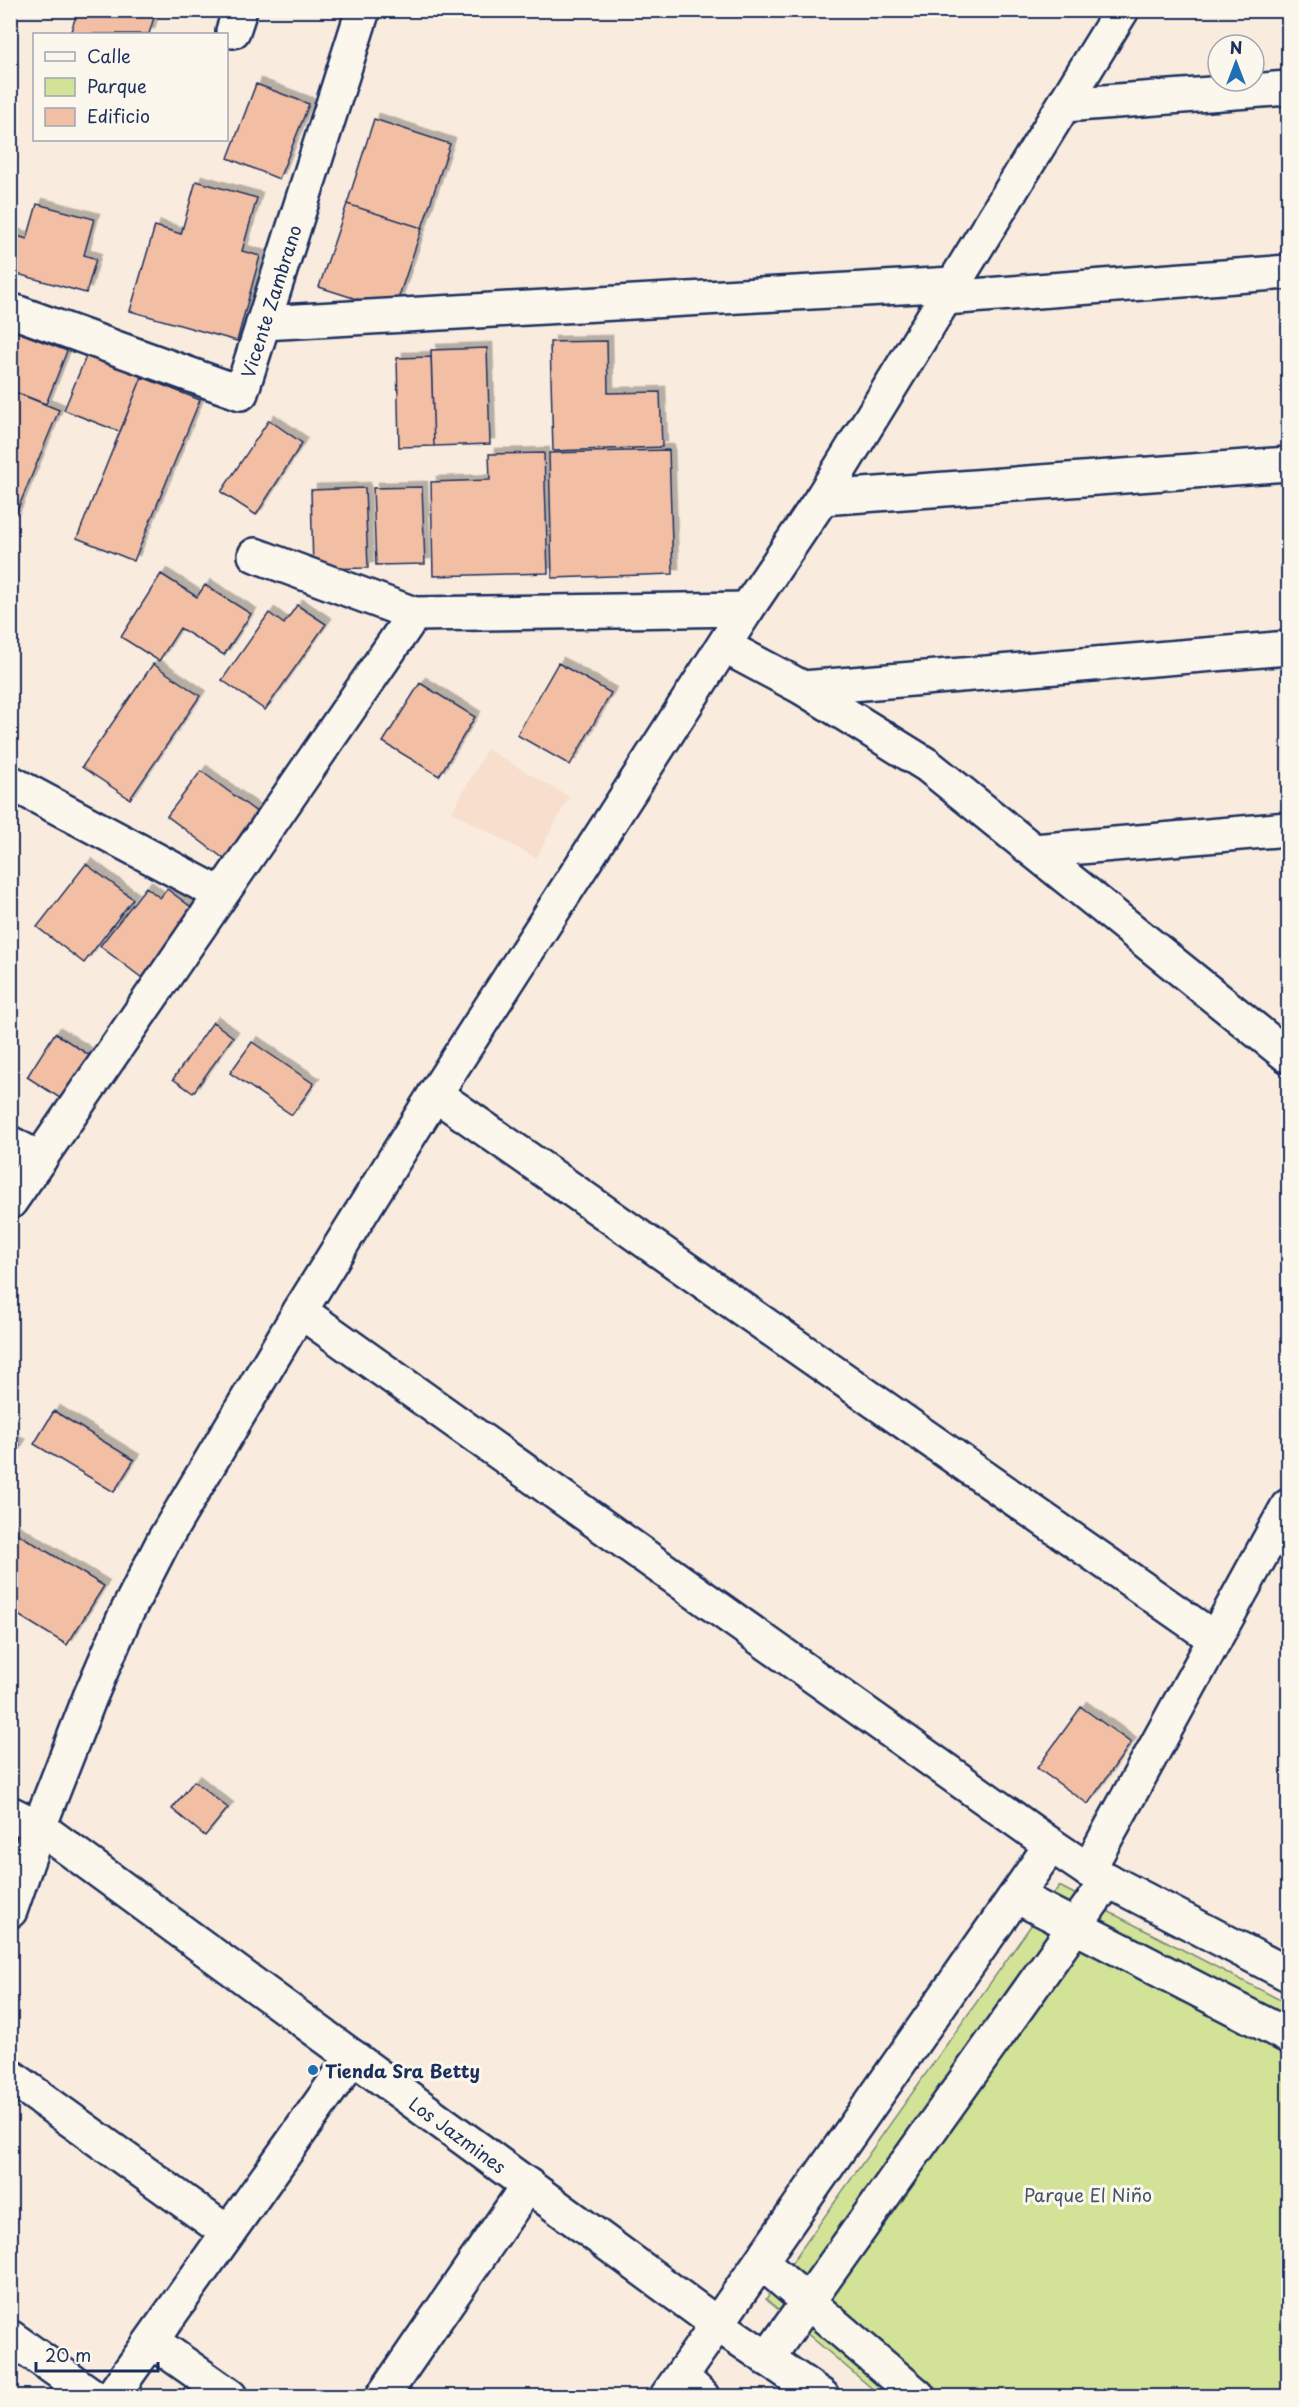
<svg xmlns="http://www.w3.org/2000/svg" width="1299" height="2407" viewBox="0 0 1299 2407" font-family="'Playpen Sans',sans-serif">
	<defs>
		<filter id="shadow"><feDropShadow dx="5.5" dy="-5.5" stdDeviation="0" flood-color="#0004"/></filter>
	</defs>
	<rect width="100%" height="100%" fill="#f9ecde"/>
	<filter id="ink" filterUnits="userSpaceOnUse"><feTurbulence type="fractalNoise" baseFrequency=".0167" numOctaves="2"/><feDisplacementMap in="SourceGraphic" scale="12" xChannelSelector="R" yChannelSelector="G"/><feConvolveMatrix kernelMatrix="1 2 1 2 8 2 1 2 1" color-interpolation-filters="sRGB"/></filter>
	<g filter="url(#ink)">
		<path fill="#f7decd" d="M487,749l82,48 -33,61 -84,-46z"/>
		<path fill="#d2e397" stroke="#76897a" stroke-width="1.5" d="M1059,1886l229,118v392h-407l-115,-97z"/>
		<path fill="#f2bfa4" stroke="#1b2f5e" stroke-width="1.5" filter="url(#shadow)" d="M78,10h54l22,7 -5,17h-79z
			M132,10h24l-2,7z
			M256,84l53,20 -30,75 -51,-21z
			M374,119l76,25 -28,84 -75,-24z
			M196,181l61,17 -15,53 18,5 -23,85 -107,-30 25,-85 26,8z
			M37,204l57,15 -10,36 12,4 -10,34 -76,-21v-26l4,-11 13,4z
			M347,204l75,24 -28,83 -75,-24z
			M10,329l57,22 -21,53 -36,-14z
			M607,341l1,52 52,-1 2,55 -109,4 -3,-109z
			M487,348l3,96 -56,2 -3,-96z
			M87,354l55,23 -22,55 -56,-22z
			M431,357l3,89 -35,1 -2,-89z
			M142,377l58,23 -66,161 -57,-23z
			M10,390l49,20 -45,108 -4,-2z
			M269,420l33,23 -46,72 -35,-23z
			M669,450l4,124 -121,4 -3,-125z
			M544,453l4,120 -115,3 -2,-94 59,-2 -1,-26z
			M422,487l3,77 -49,1 -3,-77z
			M365,488l3,80 -55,1 -2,-79z
			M161,574l36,23 8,-12 46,29 -27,41 -44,-27 -21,33 -38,-24z
			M297,605l29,19 -61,86 -43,-30 47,-67 15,11z
			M558,663l53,30 -41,72 -53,-30z
			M153,664l47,32 -70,103 -48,-32z
			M420,683l55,34 -36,59 -56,-34z
			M201,771l61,45 -35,45 -60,-45z
			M86,864l47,35 -49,64 -47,-36z
			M146,887l14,11 7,-9 28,21 -53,68 -42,-32z
			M213,1022l20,15 -40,56 -20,-14z
			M55,1033l37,24 -29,43 -36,-23z
			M252,1042l62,42 -22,31 -62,-42z
			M54,1411l80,49 -20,32 -80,-48z
			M10,1439l10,6 -10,16z
			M10,1529l94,57 -37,59 -57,-35z
			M1081,1707l50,36 -43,61 -51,-36z
			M194,1781l34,27 -23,28 -33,-27z
			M197,2369l34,27h-52z"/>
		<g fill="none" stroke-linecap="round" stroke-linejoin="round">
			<defs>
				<path id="pedestrian" d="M1016,1896l272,140
					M10,2076l218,157
					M761,2262l157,134
					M10,2337l83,59
					M152,2341l78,55
					M767,2359l341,-479
					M681,2376l21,20
					M112,2396l241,-339
					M383,2396l145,-211"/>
				<g id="minor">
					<path d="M233,31l7,-21"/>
					<path d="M1064,105l224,-17"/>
					<path id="s1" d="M10,310l231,83 122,-383"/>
					<path d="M263,323l690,-39 -8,14 343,-26"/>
					<path d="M822,498l466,-34"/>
					<path d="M255,555l159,59 333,-5"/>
					<path d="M724,646l79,42 124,77 361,291"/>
					<path d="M803,688l485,-40"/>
					<path d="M10,782l210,112"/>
					<path d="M1034,851l254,-22"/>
					<path d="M435,1094l780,545"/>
					<path d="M10,1143l30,16"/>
					<path d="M10,1202l404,-588"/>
					<path d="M300,1311l751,534 37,25 200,104"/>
					<path id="s2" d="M10,1813l29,14 678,497 105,72"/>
					<path d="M1088,1870l200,-364"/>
					<path d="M10,1911l29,-84 51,-130 34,-79 40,-78 136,-229 135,-217 312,-485 75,-111 300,-488"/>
					<path d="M667,2396l384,-551"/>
				</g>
			</defs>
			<use href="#pedestrian" stroke="#1b2f5e" stroke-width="38"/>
			<use href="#minor" stroke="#1b2f5e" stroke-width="38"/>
			<use href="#pedestrian" stroke="#fbf7ec" stroke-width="33"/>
			<use href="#minor" stroke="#fbf7ec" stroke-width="33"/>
		</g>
	</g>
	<circle fill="#1f6fb2" stroke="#fbf7ec" stroke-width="2" cx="313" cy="2070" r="6"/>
	<g text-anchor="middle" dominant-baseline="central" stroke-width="6" stroke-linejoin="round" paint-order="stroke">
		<g font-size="18" fill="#1b2f5e" stroke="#fbf7ec">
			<text stroke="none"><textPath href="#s1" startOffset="342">Vicente Zambrano</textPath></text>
			<text stroke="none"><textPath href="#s2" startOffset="552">Los Jazmines</textPath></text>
		</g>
		<g font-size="18" font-weight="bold" fill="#1b2f5e" stroke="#fbf7ec" text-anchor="start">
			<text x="325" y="2070">Tienda Sra Betty</text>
		</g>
		<g font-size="18" fill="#405369" stroke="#fbf7ec">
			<text x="1088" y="2194">Parque El Niño</text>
		</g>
	</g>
	<rect width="1299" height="2407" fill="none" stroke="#fbf7ec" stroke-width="36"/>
	<rect x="18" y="18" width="1263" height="2371" fill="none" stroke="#1b2f5e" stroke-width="2" filter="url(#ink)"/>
	<rect x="33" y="33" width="195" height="108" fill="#fbf7ec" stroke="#a1a7b3" stroke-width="1.5"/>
	<rect x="45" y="52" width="30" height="9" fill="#fbf7ec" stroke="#a1a7b3" stroke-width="1.5"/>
	<text x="87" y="63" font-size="18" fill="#1b2f5e">Calle</text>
	<rect x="45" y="78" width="30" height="18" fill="#d2e397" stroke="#a1a7b3" stroke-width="1.5"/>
	<text x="87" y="93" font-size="18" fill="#1b2f5e">Parque</text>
	<rect x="45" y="108" width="30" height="18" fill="#f2bfa4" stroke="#a1a7b3" stroke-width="1.5"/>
	<text x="87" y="123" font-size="18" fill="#1b2f5e">Edificio</text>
	<g transform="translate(1236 63)"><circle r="28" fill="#fbf7ec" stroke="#a1a7b3" stroke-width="1.5"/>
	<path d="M0-4.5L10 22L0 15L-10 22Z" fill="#1f6fb2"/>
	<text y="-9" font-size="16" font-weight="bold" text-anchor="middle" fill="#1b2f5e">N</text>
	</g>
	<path d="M36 2362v9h122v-9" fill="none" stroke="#1b2f5e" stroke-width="3"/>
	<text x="45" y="2362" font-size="18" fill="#1b2f5e" stroke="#fbf7ec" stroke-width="4.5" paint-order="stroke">20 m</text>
</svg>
